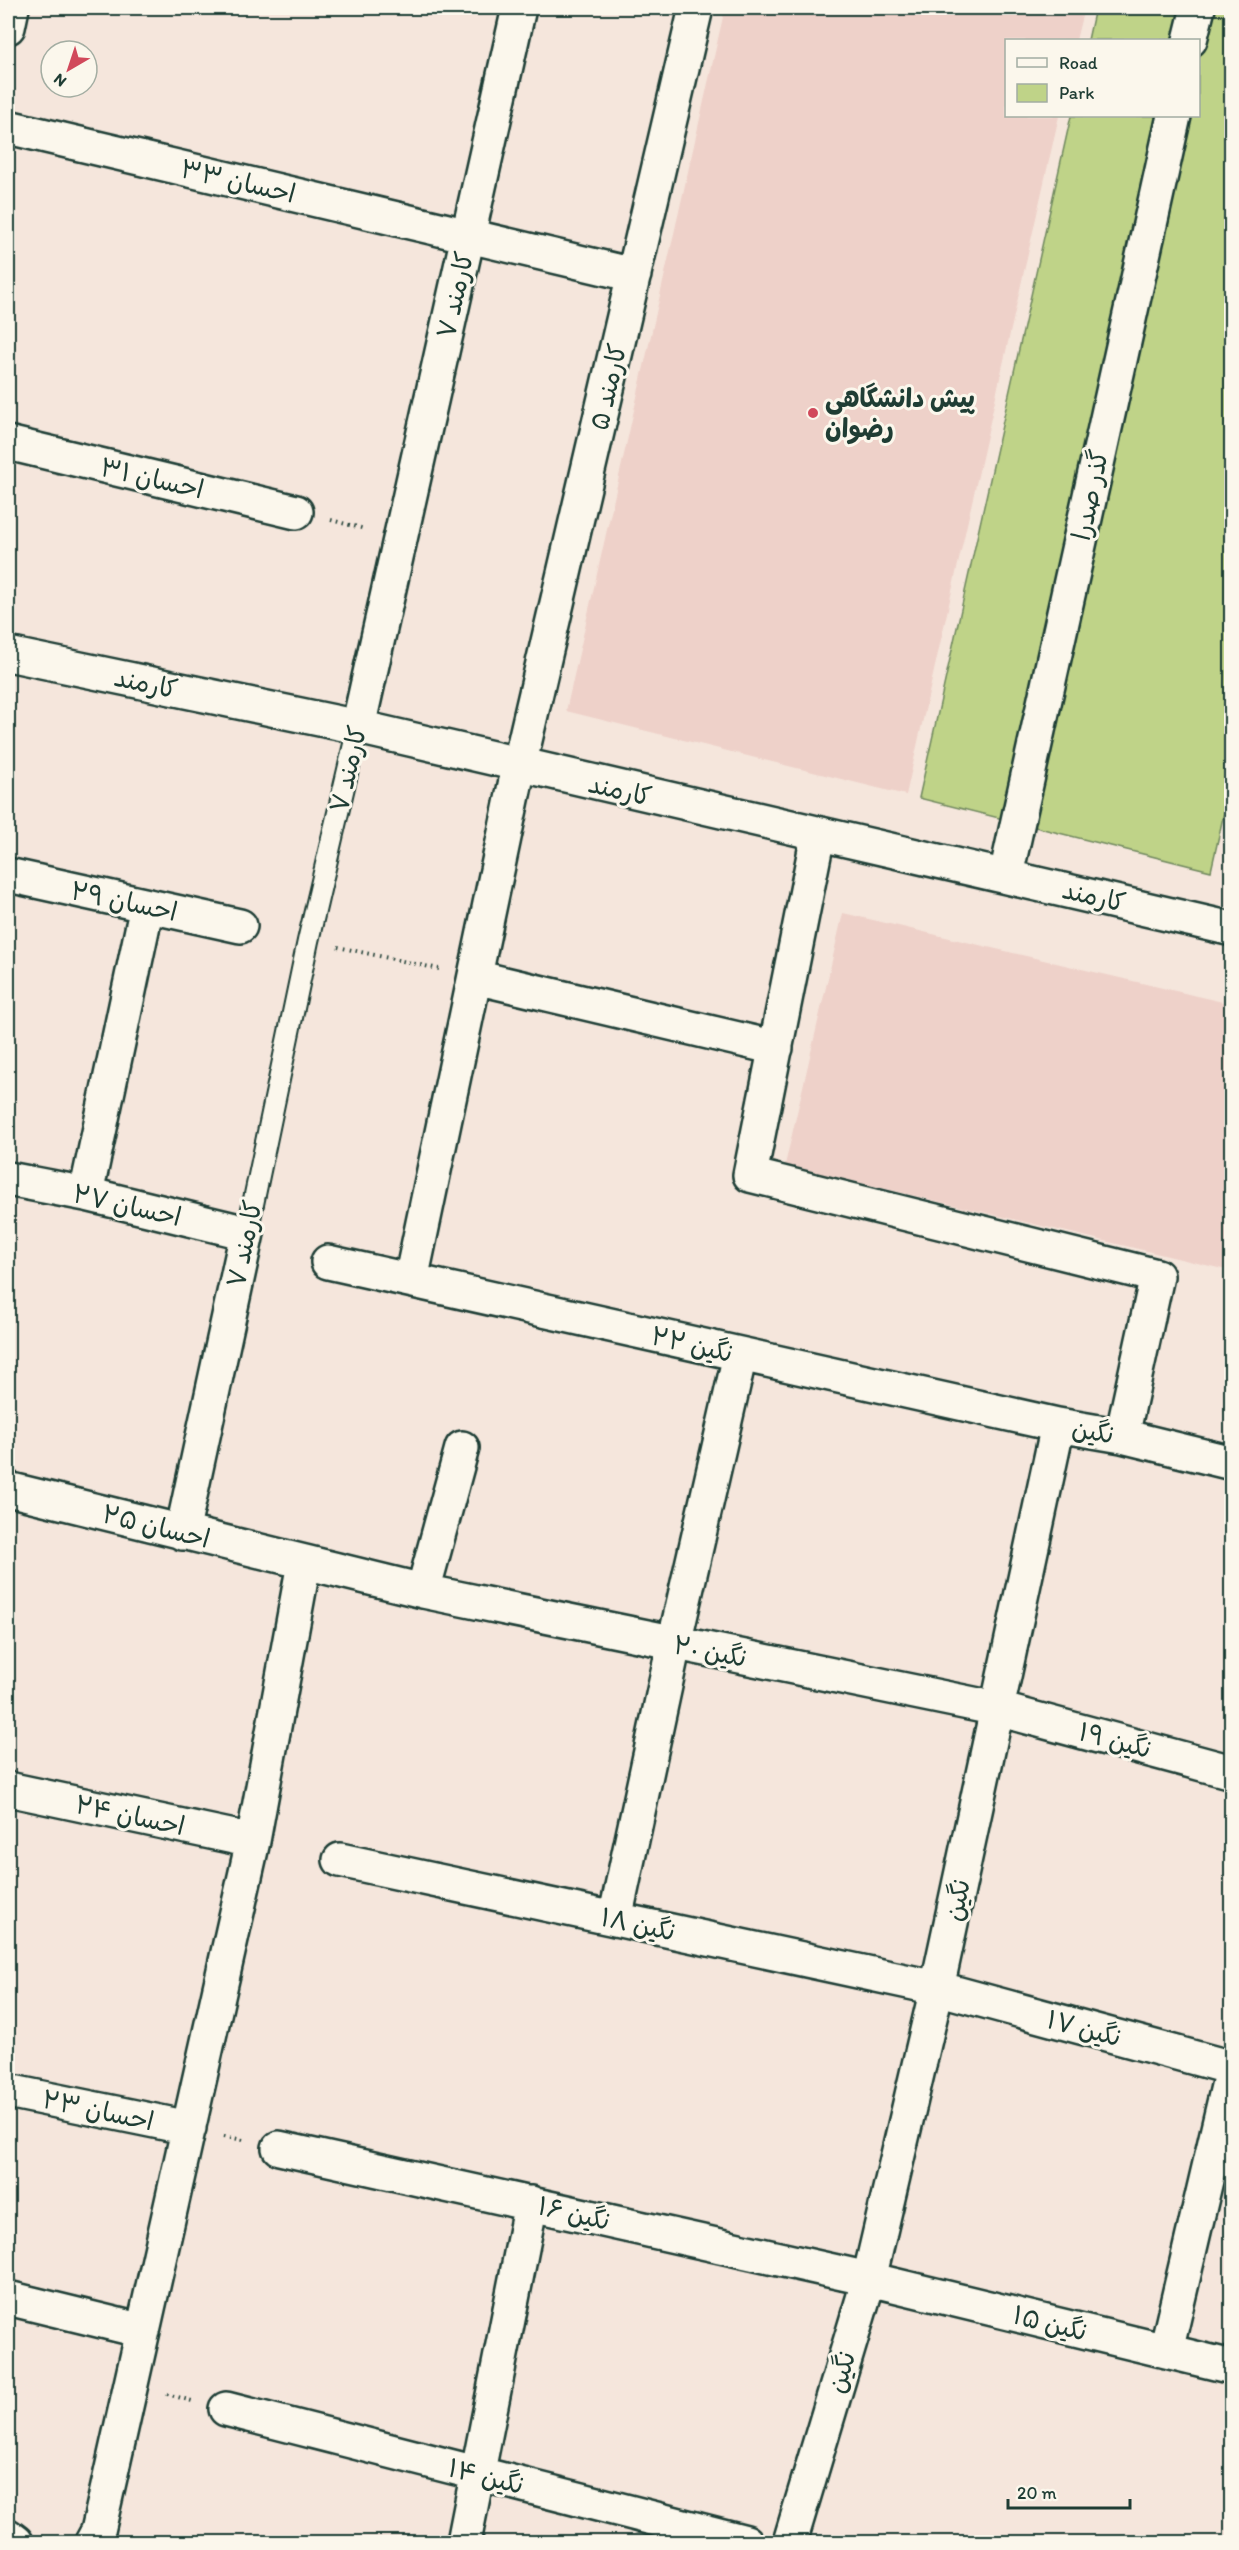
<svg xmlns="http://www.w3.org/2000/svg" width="1239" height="2550" viewBox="0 0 1239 2550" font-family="Itim,'Playpen Sans Arabic',sans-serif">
	<rect width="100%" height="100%" fill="#f5e6dc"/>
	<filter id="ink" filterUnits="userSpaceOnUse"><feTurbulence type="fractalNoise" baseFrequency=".0167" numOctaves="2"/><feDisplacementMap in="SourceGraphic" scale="12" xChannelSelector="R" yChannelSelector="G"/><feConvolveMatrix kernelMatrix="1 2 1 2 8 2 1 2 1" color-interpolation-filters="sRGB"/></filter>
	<g filter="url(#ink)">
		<path fill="#eed1c9" d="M725,8h359l-8,32h-70v76h53l-153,679 -340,-84z
			M843,913l388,91v267l-446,-106z"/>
		<path fill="#bfd388" stroke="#6f885e" stroke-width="1.5" d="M1095,8h136l1,769 -21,94 -292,-73 152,-682h127v-76h-110z"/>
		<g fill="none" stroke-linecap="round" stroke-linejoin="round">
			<defs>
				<path id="service" d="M247,1233l61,-292 50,-214"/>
				<path id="minor" d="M8,27l4,-19
					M1190,40l8,-32
					M8,127l626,148
					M8,443l288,69
					M358,727l161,-719
					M818,835l-68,340 407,101 -35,160
					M8,875l232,51
					M1006,875l168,-759
					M475,977l301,71
					M8,1179l78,15 161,39 -65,300
					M86,1194l61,-288
					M328,1262l730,163
					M411,1280l108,-514 177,-758
					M8,1489l415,102 39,-143
					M423,1591l575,118 234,63
					M8,1789l245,52
					M340,1860l597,128 295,80
					M615,1919l59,-275 66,-289
					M8,2091l181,37
					M279,2148l590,131 363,88
					M8,2298l135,33
					M1166,2351l66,-282
					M226,2409l520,133
					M8,2536l8,6
					M92,2542l6,-11 155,-690 51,-278
					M464,2542l67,-339
					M790,2542l79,-263 68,-291 121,-563 64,11 110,27"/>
				<path id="tertiary" d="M8,654l350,73 874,202"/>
			</defs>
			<use href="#service" stroke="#1f3d34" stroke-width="24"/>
			<use href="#minor" stroke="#1f3d34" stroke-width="38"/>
			<use href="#tertiary" stroke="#1f3d34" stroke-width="38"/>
			<path stroke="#1f3d34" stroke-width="4" stroke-dasharray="1.5 4.5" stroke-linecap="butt" d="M331,520l34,9
				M338,947l101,22
				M224,2136l19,4
				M167,2394l25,7"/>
			<use href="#service" stroke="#fbf7ec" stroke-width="20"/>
			<use href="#minor" stroke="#fbf7ec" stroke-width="33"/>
			<use href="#tertiary" stroke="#fbf7ec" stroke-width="33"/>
		</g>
	</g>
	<circle fill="#d1495b" stroke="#fbf7ec" stroke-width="2" cx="813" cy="413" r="6"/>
	<g text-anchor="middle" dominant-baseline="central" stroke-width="6" stroke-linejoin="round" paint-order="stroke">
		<g font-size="26" fill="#1f3d34" stroke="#fbf7ec">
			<text transform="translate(238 181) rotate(13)">احسان ۳۳</text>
			<text transform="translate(455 295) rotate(-77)">کارمند ۷</text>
			<text transform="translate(608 387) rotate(-77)">کارمند ۵</text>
			<text transform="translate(152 478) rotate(13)">احسان ۳۱</text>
			<text transform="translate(1090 495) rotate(-78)">گذر صدرا</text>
			<text transform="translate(146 683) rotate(12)">کارمند</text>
			<text transform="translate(348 769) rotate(-77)">کارمند ۷</text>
			<text transform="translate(620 790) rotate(13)">کارمند</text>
			<text transform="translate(1094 896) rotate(13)">کارمند</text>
			<text transform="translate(124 901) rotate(12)">احسان ۲۹</text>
			<text transform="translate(127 1205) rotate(13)">احسان ۲۷</text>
			<text transform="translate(244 1244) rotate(-78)">کارمند ۷</text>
			<text transform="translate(692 1344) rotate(13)">نگین ۲۲</text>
			<text transform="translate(1093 1431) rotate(10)">نگین</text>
			<text transform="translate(156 1526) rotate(14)">احسان ۲۵</text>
			<text transform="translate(710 1651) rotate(11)">نگین ۲۰</text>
			<text transform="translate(1115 1740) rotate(15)">نگین ۱۹</text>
			<text transform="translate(130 1815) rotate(12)">احسان ۲۴</text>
			<text transform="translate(957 1900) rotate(-78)">نگین</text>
			<text transform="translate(638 1924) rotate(12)">نگین ۱۸</text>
			<text transform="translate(1084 2028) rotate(15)">نگین ۱۷</text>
			<text transform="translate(98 2110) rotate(12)">احسان ۲۳</text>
			<text transform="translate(574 2213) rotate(13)">نگین ۱۶</text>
			<text transform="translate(1050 2323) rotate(14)">نگین ۱۵</text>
			<text transform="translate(841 2372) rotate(-73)">نگین</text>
			<text transform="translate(486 2476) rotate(14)">نگین ۱۴</text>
		</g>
		<g font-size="26" font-weight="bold" fill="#1f3d34" stroke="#fbf7ec" text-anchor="start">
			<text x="825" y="398">پیش دانشگاهی<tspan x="825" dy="30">رضوان</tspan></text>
		</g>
	</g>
	<rect width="1239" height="2550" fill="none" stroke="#fbf7ec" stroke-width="30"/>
	<rect x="15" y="15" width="1209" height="2520" fill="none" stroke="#1f3d34" stroke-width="2" filter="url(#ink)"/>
	<rect x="1005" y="39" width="195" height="78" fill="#fbf7ec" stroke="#a3ada2" stroke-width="1.5"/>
	<rect x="1017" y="58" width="30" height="9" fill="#fbf7ec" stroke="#a3ada2" stroke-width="1.5"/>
	<text x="1059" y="69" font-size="18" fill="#1f3d34">Road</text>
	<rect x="1017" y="84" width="30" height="18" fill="#bfd388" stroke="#a3ada2" stroke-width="1.5"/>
	<text x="1059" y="99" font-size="18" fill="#1f3d34">Park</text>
	<g transform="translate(69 69) rotate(219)"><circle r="28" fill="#fbf7ec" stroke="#a3ada2" stroke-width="1.5"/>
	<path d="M0-4.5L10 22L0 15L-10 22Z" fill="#d1495b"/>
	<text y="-9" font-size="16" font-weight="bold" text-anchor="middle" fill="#1f3d34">N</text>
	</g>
	<path d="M1008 2499v9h122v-9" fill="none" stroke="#1f3d34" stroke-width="3"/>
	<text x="1017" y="2499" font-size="18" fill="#1f3d34" stroke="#fbf7ec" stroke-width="4.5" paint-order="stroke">20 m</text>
</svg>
